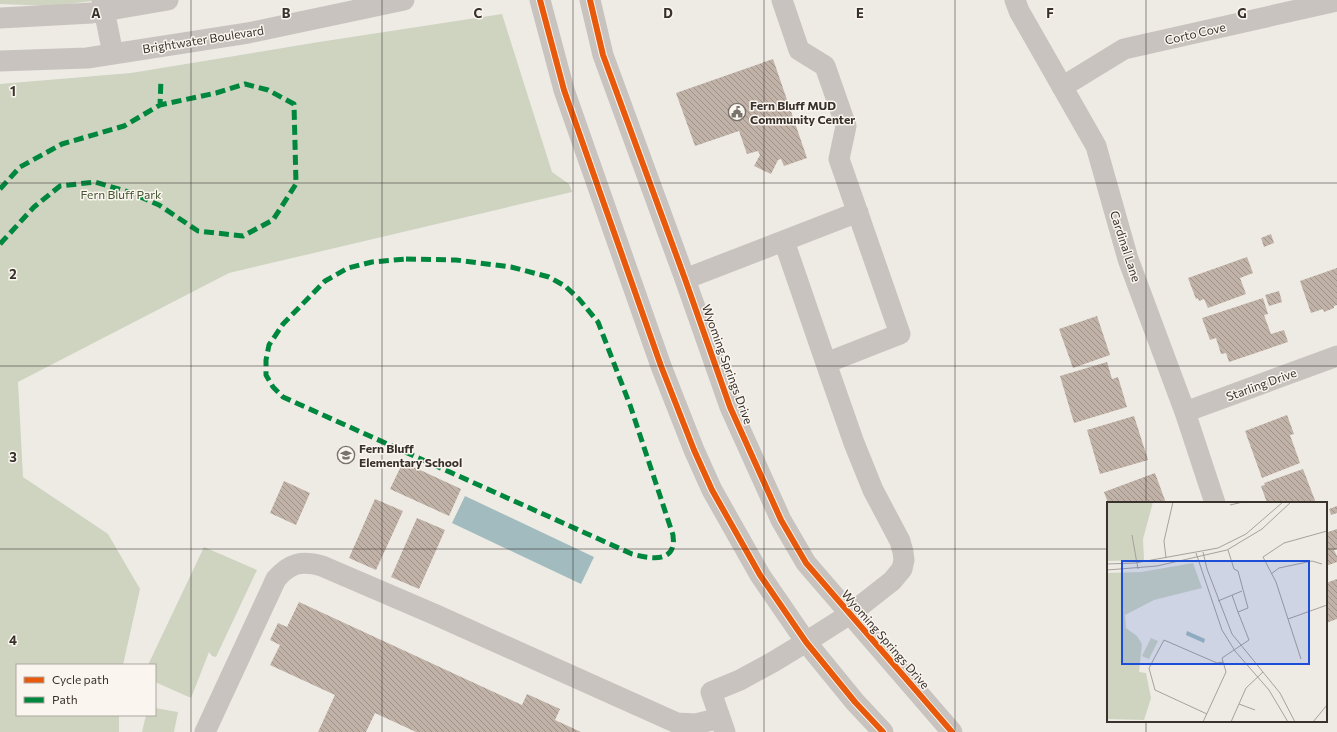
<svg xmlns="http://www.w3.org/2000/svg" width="1337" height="732" viewBox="0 0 1337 732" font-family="Commissioner,sans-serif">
	<defs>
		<pattern id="building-back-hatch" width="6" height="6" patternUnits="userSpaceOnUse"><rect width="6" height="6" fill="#c1b2a8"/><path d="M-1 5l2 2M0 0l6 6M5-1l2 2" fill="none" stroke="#9e9189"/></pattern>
	</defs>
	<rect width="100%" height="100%" fill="#eeebe5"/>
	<path fill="#ced4c0" d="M0,0h100l-49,6 -51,-2z
		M502,14l50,158 17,12 3,8 -343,81 -211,109 5,95 85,57 32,55 -17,76h-106v50h102v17h-119v-648l131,-11 188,-31z
		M204,547l53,23 -41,87 -4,-1 -3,-4 -18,46 -36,-16v-17h-7z
		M155,708l23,4 -4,20h-32l4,-17h9z"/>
	<path fill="#a2bbbe" d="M465,496l129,61 -13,27 -129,-61z"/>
	<path fill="url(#building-back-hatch)" d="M773,59l34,99 -23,8 -3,-7 -3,1 -7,14 -17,-8 6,-11 -2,-4 -11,3 -8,-23 -44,15 -19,-53z
		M1271,234l3,9 -10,4 -3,-9z
		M1247,257l6,16 -13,5 6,16 -38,14 -4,-9 -5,2 -1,-3 -2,1 -8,-21z
		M1337,268v37l-3,1v2l-10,4 -1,-3 -12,4 -11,-32z
		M1279,291l3,11 -13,4 -4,-11z
		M1263,298l5,16 -4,1 7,19 13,-4 4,12 -59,20 -3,-9 -5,1 -5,-16 -6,2 -8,-22z
		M1097,316l13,39 -37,13 -14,-39z
		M1107,362l5,17 6,-2 9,30 -53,16 -14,-47z
		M1287,415l7,19 -4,1 10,28 -38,15 -17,-47z
		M1134,416l14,44 -48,14 -13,-44z
		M403,462l58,27 -12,27 -59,-27z
		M1303,469l13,34h-49l-6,-17 4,-1 -1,-2z
		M1155,473l11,30h-58l-4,-11z
		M284,481l26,12 -14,32 -26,-12z
		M375,499l28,12 -27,59 -27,-12z
		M1337,506v7l-6,2 -2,-6z
		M417,518l28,12 -26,59 -28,-12z
		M1326,527l2,5 9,-3v20l-3,1 3,6v6l-11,4z
		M1337,579v40l-11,4v-40z
		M299,602l223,103 5,-11 33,15 -5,11 26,12h-165l-41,-19 -9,19h-48l17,-37 -65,-30 10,-20 -10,-5 8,-17 9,4z"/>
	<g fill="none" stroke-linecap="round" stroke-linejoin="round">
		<path stroke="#c8c3be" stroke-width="21" d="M102,0l11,54
			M540,0l24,90 97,276 33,84 18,40 48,85 46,67 49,60 28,30
			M590,0l13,55 82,224 45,128 51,113 25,43 146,169
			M1015,0l4,11 77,135 32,113 57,153 30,91
			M0,18l92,-5 76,-13
			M0,61l87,-3 26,-4 135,-21 156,-33
			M1062,87l62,-38 213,-48
			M784,241l42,122
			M685,279l173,-67
			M1185,412l152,-56
			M205,732l71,-153c14,-16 26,-19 46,-13l114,49 241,108 19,1 24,-6
			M725,732l-14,-40 29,-12 33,-18 33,-20 44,-28 42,-33 10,-12 2,-9 -1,-8 -3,-11 -27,-51 -19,-47 -28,-80 74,-29 -61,-175 7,-33 -21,-60 -26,-16 -17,-50"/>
		<path stroke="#00873e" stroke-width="5" stroke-dasharray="10 5" stroke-linecap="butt" d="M0,189l20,-22 42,-23 62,-18 36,-21 1,-26
			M0,244l34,-37 26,-21 35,-4 34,10 30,13 39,26 45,5 30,-16 23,-36 -2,-80 -26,-14 -23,-6 -29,9 -56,12
			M406,259l50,1 55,7 38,10 16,9 14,13 19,23 32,83 43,130c0,3 1,7 0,10 -3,19 -29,12 -41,9l-349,-157 -10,-10 -7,-12v-15l3,-15 14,-21 42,-43 23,-13 24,-6z"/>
		<defs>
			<path id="cycleway" d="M540,0l24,90 97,276 33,84 18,40 48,85 46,67 49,60 28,30
				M590,0l13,55 82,224 45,128 51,113 25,43 146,169"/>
		</defs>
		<use href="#cycleway" stroke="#faf5ee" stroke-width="8"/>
		<use href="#cycleway" stroke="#e8590c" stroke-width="6"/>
	</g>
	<path fill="none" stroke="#39312c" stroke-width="1" stroke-opacity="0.55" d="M191,0v732M382,0v732M573,0v732M764,0v732M955,0v732M1146,0v503M0,183h1337M0,366h1337M0,549h1108M1326,549h11M1146,721v11"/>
	<defs>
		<symbol id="civic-ring" viewBox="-11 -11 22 22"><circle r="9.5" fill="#faf5ee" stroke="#78726d" stroke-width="1.5"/><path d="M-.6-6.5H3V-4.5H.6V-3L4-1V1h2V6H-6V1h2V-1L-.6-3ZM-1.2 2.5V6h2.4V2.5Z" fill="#78726d"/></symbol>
		<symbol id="school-ring" viewBox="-11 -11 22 22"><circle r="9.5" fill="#faf5ee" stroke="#78726d" stroke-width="1.5"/><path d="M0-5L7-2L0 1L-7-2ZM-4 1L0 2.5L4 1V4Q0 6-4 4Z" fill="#78726d"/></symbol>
	</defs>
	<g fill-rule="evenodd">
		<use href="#civic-ring" x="727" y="102" width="20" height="20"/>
		<use href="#school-ring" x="336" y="445" width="20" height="20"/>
	</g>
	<g text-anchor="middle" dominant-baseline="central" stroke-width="3" stroke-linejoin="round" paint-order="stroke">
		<g font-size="12" fill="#39312c" stroke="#faf5ee">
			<text transform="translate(1195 33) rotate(-13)">Corto Cove</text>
			<text transform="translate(203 39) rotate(-9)">Brightwater Boulevard</text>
			<text transform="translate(1126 246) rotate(72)">Cardinal Lane</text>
			<text transform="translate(728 364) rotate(70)">Wyoming Springs Drive</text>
			<text transform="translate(1261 384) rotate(-20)">Starling Drive</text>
			<text transform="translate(886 639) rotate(49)">Wyoming Springs Drive</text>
		</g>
		<g font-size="12" font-weight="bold" fill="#39312c" stroke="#faf5ee" text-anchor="start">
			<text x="750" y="105">Fern Bluff MUD<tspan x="750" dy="14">Community Center</tspan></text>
			<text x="359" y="448">Fern Bluff<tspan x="359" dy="14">Elementary School</tspan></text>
		</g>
		<g font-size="12" fill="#455631" stroke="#faf5ee">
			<text x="121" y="194">Fern Bluff Park</text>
		</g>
	</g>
	<g transform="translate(1107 502)">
		<rect width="220" height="220" fill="#eeebe5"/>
		<path d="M0,0h46l-10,37 1,21 -37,1zM86,61l9,25 -48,12 -29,15 1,13 11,8 5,8 -3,28 7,1 5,25 -7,22 -37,-1v-146l34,-1zM44,136l7,3 -9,18 -7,-3z" fill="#ced4c0"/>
		<path d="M80,129l18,8 -1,4 -18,-8z" fill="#a2bbbe"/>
		<path fill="none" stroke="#a6a19b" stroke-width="1" d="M123,3l13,-3M25,33l6,34M96,50l4,17 25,65 48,59 15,29M89,51l26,77 13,21 34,39 19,32M59,56l-2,-17 9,-39M0,62l28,-1 83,-15 28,-14 37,-32M0,68l50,-4 70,-16 35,-21 29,-27M164,72l8,-6 33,-7 10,3M125,93l6,17M111,99l24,-10M181,117l39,-14M194,157l-25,-77 -13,-25 21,-14 43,-12M132,202l16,6M100,212l-52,-24 -6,-22 15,-28 53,23 6,-1M96,220l23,-50 -4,-14 27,-18 -11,-28 10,-4 -10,-37 -4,-2 -6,-19M124,220l15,-34 17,-16M206,220l14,-17"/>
		<path fill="#1d4ed8" fill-opacity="0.15" stroke="#1d4ed8" stroke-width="2" d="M15,59h187v103h-187z"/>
		<rect width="220" height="220" fill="none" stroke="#39312c" stroke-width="2"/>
	</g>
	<g font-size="13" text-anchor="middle" font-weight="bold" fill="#39312c" stroke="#faf5ee" stroke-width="3" stroke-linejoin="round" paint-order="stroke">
		<text x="96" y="18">A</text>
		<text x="286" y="18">B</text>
		<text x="478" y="18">C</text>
		<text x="668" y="18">D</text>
		<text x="860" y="18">E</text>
		<text x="1050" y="18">F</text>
		<text x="1242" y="18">G</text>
		<text x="13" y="96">1</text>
		<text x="13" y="279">2</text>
		<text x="13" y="462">3</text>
		<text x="13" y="645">4</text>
	</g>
	<rect x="16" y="664" width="140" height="52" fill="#faf5ee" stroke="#ada7a0"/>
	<rect x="24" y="677" width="20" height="6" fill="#e8590c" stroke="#ada7a0"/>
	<text x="52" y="684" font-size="12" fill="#39312c">Cycle path</text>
	<rect x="24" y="697" width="20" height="6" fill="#00873e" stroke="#ada7a0"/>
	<text x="52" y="704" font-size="12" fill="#39312c">Path</text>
</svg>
